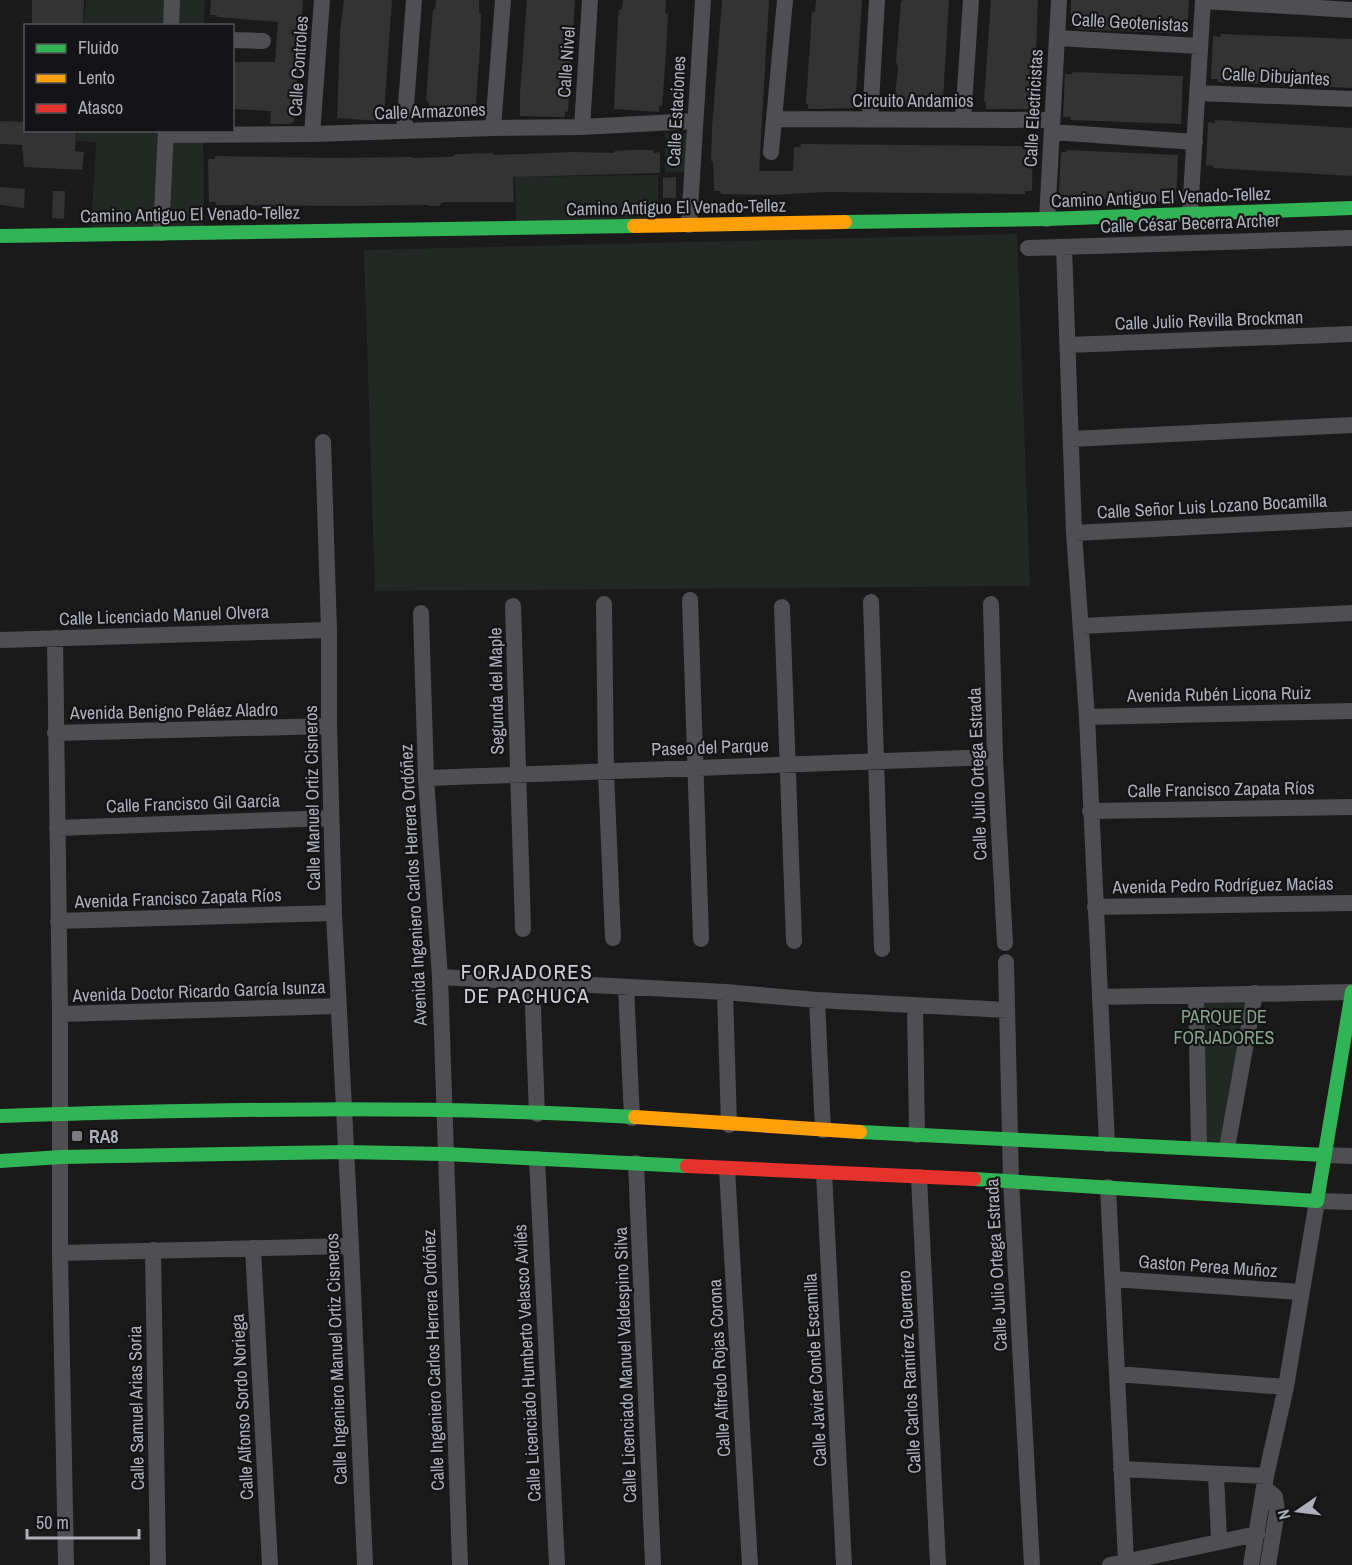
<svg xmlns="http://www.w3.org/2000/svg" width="1352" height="1565" viewBox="0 0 1352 1565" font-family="'Archivo Narrow',sans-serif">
	<rect width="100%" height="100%" fill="#1a1a1a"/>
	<path fill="#222924" d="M86,0h119l-1,25 -120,1z
		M77,131h126l1,99 -113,3 5,-91 -20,-1z
		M665,133h22v39h-22z
		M658,175v49l-142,-1 -1,-46z
		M1017,234l13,352 -655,5 -11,-341z
		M1252,997l-27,146h-24l2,-141z"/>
	<path fill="#333334" d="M32,0h52l-1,26h-51z
		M211,0h92l-9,121 -3,3h-21l1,-13 -39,-2v-47h43l3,-40 -61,-5v-2h-7z
		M344,0h48l-8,115h-2l-1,6 -44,-3 3,-86z
		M436,0h43v13l2,1 -1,32 -4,59h-3l-1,7 -43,-3v-7l-3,-1 4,-58 3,-33 2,-1z
		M527,0h48l-7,111 -3,1v5l-45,-1v-23z
		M623,0h43l-1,13 3,1 -2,39 -4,53h-3v6l-45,-3 4,-93 1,-6 3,-1z
		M722,0h47l-10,171h34l1,-24h7v-3l225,2v2l7,1 -1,42h-7v3l-198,-2 -56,3 -50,-1 -1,-3h-6l-1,-30h-2l1,-33z
		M816,0h46l-7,108 -47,1v-4l-2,-1 6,-92h3z
		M903,0h46l-6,99h-2l-1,7 -42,-3v-7l-3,-1 3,-27 -2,-7 5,-59z
		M991,0h47l-3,77 -2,1 -1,27 -3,1v3h-43v-7l-2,-1z
		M1071,0h118l-2,34 -110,-5 -1,-3h-6z
		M1221,34l131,5v49l-134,-6v-3h-7l2,-43 7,1z
		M1073,72l110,4 -2,48 -110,-4 -1,-3h-7l2,-43h7z
		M1215,120l137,8v48l-139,-8v-2l-7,-1 2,-43 7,1z
		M0,121l26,1v8h50l-1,21 9,1 -2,18 -58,-3 -2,-22 -22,-1z
		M630,150h23l1,3 6,-1v21l-147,4 1,25h-67l-6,1 -1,3h-12v-1l-80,1 -132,-1v-3h-7l-1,-43h7v-3l117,2 80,-1 1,1 35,-1 6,-1 1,-2 38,-1v2l80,-3 41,1 1,-2z
		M1067,150l111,5 -2,46 -23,1 -88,-5 -1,-2h-5l2,-43h5z
		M676,177v21h-13v-20z
		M0,187l25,2 -1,19 -24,-3z
		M53,191h12l-1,28 -12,-1z"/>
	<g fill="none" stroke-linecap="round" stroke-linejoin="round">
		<path stroke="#4f4f53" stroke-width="16" d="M1203,1l149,9
			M171,26l1,-26
			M1057,38l143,8
			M232,40l31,1
			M1197,93l155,6
			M774,119l278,1
			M870,119l7,-119
			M963,120l8,-120
			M582,127l8,-127
			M493,128l10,-128
			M404,131l10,-131
			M1052,132l143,10
			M312,134l10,-134
			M166,135l146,-1 181,-6 89,-1 113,-6
			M771,152l14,-152
			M1190,213l13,-213
			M1047,219l12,-219
			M689,225l14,-225
			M161,233l5,-103
			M1064,247l10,286 13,184 20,427
			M1028,248l324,-10
			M1068,345l284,-11
			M1071,439l281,-14
			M323,442l6,188v96l5,187 17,333 14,319
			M1074,533l278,-14
			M690,600l11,339
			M871,602l11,347
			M604,604l2,168 7,166
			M991,604l4,153 10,186
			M513,606l10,323
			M782,607l12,334
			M421,613l5,165 14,199 20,588
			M1081,626l271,-13
			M55,638l5,376v239l6,312
			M0,640l329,-10
			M1087,717l265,-6
			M55,733l274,-7
			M426,778l569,-21
			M1090,811l262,-4
			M57,828l274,-10
			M1095,907l257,-4
			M58,921l276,-8
			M1006,962l5,219 21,384
			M440,977l285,15 92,8 190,10
			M532,982l5,132
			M626,987l6,131
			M725,992l4,133
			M1196,995l3,151
			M1100,997l252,-5
			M817,1000l6,130
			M915,1005l2,130
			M60,1014l279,-8
			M1227,1148l28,-155
			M1325,1155l27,1
			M537,1159l20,406
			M636,1163l17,402
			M727,1169l23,396
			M824,1173l20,392
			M919,1177l19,388
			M1108,1187l18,374
			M253,1248l17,317
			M153,1250l5,315
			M60,1253l291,-7
			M1113,1279l188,13
			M1117,1374l169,13
			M1121,1469l145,7
			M1216,1474l3,67
			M1265,1488l10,9 2,14 -9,54
			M1110,1565l147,-31
			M1251,1565l15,-89 20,-89 31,-186 35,1"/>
		<path stroke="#30b455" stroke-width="14" d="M845,222l202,-3 305,-11
			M0,236l634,-10
			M0,1116c212,-7 424,-11 635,1
			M860,1132l465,23
			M0,1161l61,-4 285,-5 99,2 242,12
			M974,1179l343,22 35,-209"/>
		<path stroke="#ff9f0a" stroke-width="14" d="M634,226l211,-4
			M635,1117l225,15"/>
		<path stroke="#e5322d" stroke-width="14" d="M687,1166l287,13"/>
	</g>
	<rect fill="#7a7b82" stroke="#141416" stroke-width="2" x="71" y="1130" width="12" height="12" rx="3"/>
	<g text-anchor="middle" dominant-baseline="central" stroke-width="4.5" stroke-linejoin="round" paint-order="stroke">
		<g font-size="18" fill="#adafba" stroke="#141416">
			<text transform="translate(1130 22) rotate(3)">Calle Geotenistas</text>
			<text transform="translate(566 62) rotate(-86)">Calle Nivel</text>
			<text transform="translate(298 66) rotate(-86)">Calle Controles</text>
			<text transform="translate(1276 76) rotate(3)">Calle Dibujantes</text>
			<text x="913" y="100">Circuito Andamios</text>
			<text transform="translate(1033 108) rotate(-87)">Calle Electricistas</text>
			<text transform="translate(430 111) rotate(-2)">Calle Armazones</text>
			<text transform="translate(676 111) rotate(-87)">Calle Estaciones</text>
			<text transform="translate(1161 197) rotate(-2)">Camino Antiguo El Venado-Tellez</text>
			<text transform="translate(676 207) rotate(-1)">Camino Antiguo El Venado-Tellez</text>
			<text transform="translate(190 214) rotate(-1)">Camino Antiguo El Venado-Tellez</text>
			<text transform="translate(1190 223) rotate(-2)">Calle César Becerra Archer</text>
			<text transform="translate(1209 320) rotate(-2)">Calle Julio Revilla Brockman</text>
			<text transform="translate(1212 506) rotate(-3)">Calle Señor Luis Lozano Bocamilla</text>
			<text transform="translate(164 615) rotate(-2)">Calle Licenciado Manuel Olvera</text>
			<text transform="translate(496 691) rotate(-91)">Segunda del Maple</text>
			<text transform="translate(1219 694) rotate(-1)">Avenida Rubén Licona Ruiz</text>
			<text transform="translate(174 711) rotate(-1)">Avenida Benigno Peláez Aladro</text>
			<text transform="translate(710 747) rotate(-2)">Paseo del Parque</text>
			<text transform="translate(977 774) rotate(-92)">Calle Julio Ortega Estrada</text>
			<text transform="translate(1221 789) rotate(-1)">Calle Francisco Zapata Ríos</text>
			<text transform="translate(312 798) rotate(-91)">Calle Manuel Ortiz Cisneros</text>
			<text transform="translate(193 803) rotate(-2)">Calle Francisco Gil García</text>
			<text transform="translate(413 885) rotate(-93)">Avenida Ingeniero Carlos Herrera Ordóñez</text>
			<text transform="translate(1223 885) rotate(-1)">Avenida Pedro Rodríguez Macías</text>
			<text transform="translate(178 898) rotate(-2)">Avenida Francisco Zapata Ríos</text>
			<text transform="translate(199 991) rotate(-2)">Avenida Doctor Ricardo García Isunza</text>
			<text transform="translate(996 1265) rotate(-93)">Calle Julio Ortega Estrada</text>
			<text transform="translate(1208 1266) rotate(4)">Gaston Perea Muñoz</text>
			<text transform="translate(336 1359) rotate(-92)">Calle Ingeniero Manuel Ortiz Cisneros</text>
			<text transform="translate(433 1360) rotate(-92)">Calle Ingeniero Carlos Herrera Ordóñez</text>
			<text transform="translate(527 1363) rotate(-93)">Calle Licenciado Humberto Velasco Avilés</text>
			<text transform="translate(625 1365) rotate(-92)">Calle Licenciado Manuel Valdespino Silva</text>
			<text transform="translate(719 1368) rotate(-93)">Calle Alfredo Rojas Corona</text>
			<text transform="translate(815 1370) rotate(-93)">Calle Javier Conde Escamilla</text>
			<text transform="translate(909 1372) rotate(-93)">Calle Carlos Ramírez Guerrero</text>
			<text transform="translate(242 1407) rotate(-93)">Calle Alfonso Sordo Noriega</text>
			<text transform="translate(136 1408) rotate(-91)">Calle Samuel Arias Soria</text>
		</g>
		<g font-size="18" fill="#85a38a" stroke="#141416">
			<text x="1224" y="1016">PARQUE DE<tspan x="1224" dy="21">FORJADORES</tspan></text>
		</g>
		<g font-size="18" font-weight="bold" fill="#adafba" stroke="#141416" text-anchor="start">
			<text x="89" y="1136">RA8</text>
		</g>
		<g font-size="21" letter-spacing="1.5" fill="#cdcfd6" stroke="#141416">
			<text x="527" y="971">FORJADORES<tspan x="527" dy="24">DE PACHUCA</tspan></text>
		</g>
	</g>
	<rect x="24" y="24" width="210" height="108" fill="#141416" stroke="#515258" stroke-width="1.5"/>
	<rect x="36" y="44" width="30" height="9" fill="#30b455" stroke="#515258" stroke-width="1.5"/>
	<text x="78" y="54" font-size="18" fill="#adafba">Fluido</text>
	<rect x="36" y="74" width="30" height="9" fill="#ff9f0a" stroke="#515258" stroke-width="1.5"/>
	<text x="78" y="84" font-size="18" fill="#adafba">Lento</text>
	<rect x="36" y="104" width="30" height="9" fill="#e5322d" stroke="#515258" stroke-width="1.5"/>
	<text x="78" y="114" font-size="18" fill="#adafba">Atasco</text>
	<g transform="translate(1298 1511) rotate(256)" stroke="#141416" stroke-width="4.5" paint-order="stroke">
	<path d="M0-4.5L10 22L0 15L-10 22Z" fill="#adafba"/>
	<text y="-9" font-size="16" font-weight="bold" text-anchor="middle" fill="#adafba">N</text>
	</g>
	<path d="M27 1529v9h112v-9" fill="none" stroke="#adafba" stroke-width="3"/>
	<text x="36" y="1529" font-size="18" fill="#adafba" stroke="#141416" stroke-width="4.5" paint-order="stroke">50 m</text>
</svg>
